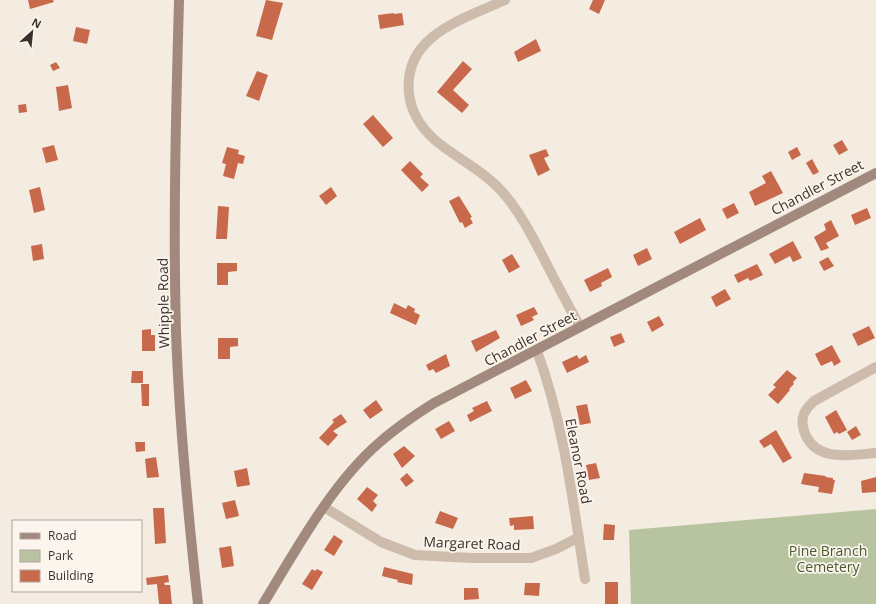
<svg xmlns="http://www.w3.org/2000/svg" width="876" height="604" viewBox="0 0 876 604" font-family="'Open Sans',sans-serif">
	<rect width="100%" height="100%" fill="#f4ebe1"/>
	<path fill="#b8c4a0" d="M876,509v95h-245l-2,-74z"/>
	<path fill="#c8694b" d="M28,0h25l1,2 -24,7z
		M266,0l17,3 -11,37 -16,-4z
		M593,0h12l-6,14 -10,-5z
		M394,13v1l8,-1 2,12 -24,4 -2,-14z
		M76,27l14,3 -3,14 -14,-3z
		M536,39l5,12 -23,11 -4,-10z
		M463,61l9,8 -19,21 16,15 -7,8 -25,-21z
		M56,62l4,6 -7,3 -3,-6z
		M257,71l11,4 -9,26 -13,-5z
		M68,85l4,23 -13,3 -3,-24z
		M26,104l1,8 -8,1 -1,-8z
		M373,115l20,23 -10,9 -20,-23z
		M842,140l6,10 -9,5 -6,-10z
		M54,145l4,15 -12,3 -4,-15z
		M227,147l12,3 -1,4 7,2 -2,8 -5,-1 -4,16 -11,-3 3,-12 -4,-1z
		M797,147l4,8 -9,5 -4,-8z
		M546,149l3,7 -5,2 6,12 -12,6 -9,-21z
		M812,159l7,13 -6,3 -7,-12z
		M410,161l13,13 -3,3 9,8 -7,7 -21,-22z
		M771,171l12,22 -28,13 -6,-14 17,-9 -4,-7z
		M40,187l5,23 -11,3 -5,-23z
		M331,187l6,9 -11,9 -7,-9z
		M459,196l13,21 -2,1 3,5 -8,5 -3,-6 -2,1 -11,-22z
		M734,203l5,10 -12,6 -5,-10z
		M218,206l11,1 -2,32h-11z
		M867,208l4,10 -16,7 -4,-10z
		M700,218l6,12 -26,14 -6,-12z
		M831,220l8,16 -13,7 3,5 -8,3 -7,-14 12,-7 -2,-6z
		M793,241l9,17 -9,4 -3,-6 -15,8 -6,-10z
		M42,244l2,15 -11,2 -2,-15z
		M647,248l5,11 -14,7 -5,-11z
		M512,254l8,13 -11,6 -7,-13z
		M828,257l6,9 -10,5 -5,-9z
		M217,263h20v8l-9,1v13h-11z
		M757,264l6,11 -13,6 -2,-3 -10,5 -4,-8z
		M608,268l4,9 -11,6 1,3 -12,6 -6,-12z
		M725,289l6,10 -15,8 -5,-10z
		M394,303l12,6 2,-4 7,4 -1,3 6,3 -4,10 -26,-12z
		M534,307l4,7 -6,3 2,3 -13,6 -5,-11z
		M659,316l5,9 -12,7 -5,-10z
		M869,326l6,12 -17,8 -6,-12z
		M151,329v6h4v16h-13v-21z
		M496,330l4,8 -24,14 -5,-11z
		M621,333l4,9 -11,5 -4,-10z
		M218,338h20v8l-8,1v12h-12z
		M832,345l9,17 -7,4 -2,-5 -11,5 -6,-12z
		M446,354l4,12 -14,7 -3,-4 -4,2 -3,-6z
		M577,355l2,4 7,-4 3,7 -22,11 -5,-11z
		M787,370l10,8 -4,4 1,2 -5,5 1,1 -12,14 -10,-9 8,-8 -3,-2z
		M132,371h11v12h-12z
		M526,380l6,11 -17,8 -5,-11z
		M141,384h8v22h-7z
		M376,400l7,10 -13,9 -7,-9z
		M487,401l5,10 -22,11 -3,-7 7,-4 -2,-3z
		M587,404l4,19 -11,2 -4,-19z
		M836,410l11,20 -8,4 -2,-2 -3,2 -9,-17z
		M341,414l6,8 -14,9 5,4 -10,11 -9,-8 15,-16 -2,-2z
		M449,421l6,10 -14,8 -6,-10z
		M856,426l5,9 -9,5 -5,-8z
		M776,430l16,28 -9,5 -12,-19 -7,4 -5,-7z
		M135,442h10v9l-9,1z
		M404,446l11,10 -13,12 -9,-14z
		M156,457l3,20 -12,1 -2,-19z
		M596,463l4,15 -11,2 -3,-15z
		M247,468l3,17 -13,2 -3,-16z
		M407,473l7,8 -8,6 -6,-8z
		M804,473l22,3 -1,1 8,1v2h2l-3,14 -14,-2 1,-5 -18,-3z
		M876,477v15l-14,1 -1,-12z
		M367,487l11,8 -5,6 4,4 -5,7 -15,-13z
		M235,500l4,16 -13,3 -4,-16z
		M153,508h11l2,35 -11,1z
		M440,511l18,7 -5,11 -18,-6z
		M533,516l1,13 -20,1v-5l-4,1 -1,-8z
		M604,524l11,1 -1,15h-11z
		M334,535l9,6 -9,15 -10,-6z
		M231,546l3,20 -12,2 -3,-20z
		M384,567l29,7 -1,11 -15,-3 1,-2 -16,-4z
		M312,569l3,2 2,-2 6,3 -11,18 -10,-6z
		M168,575l1,7 -5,1 1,2h5l2,19h-13l-2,-20 -10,1 -1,-7z
		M605,582h13v22h-13z
		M525,583h15l-1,13 -15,-1z
		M464,588h14l1,11 -15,1z"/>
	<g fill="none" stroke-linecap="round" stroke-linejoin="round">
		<path stroke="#cdbbac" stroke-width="10" d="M505,0c-41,19 -102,35 -96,93 2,20 12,35 27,48 23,19 50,31 69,54 15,18 26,39 37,60 12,24 25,48 38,72
			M537,351c27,73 36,151 48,228
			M876,367l-62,34c-10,9 -14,17 -10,30 11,32 46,24 72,22
			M324,507l57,35 34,13 57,3h59l25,-9 23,-12"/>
		<path stroke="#a18a7d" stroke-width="10" d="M179,0c-3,110 -6,221 -3,331 3,91 12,183 22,273
			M263,604c33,-54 69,-121 117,-162 17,-15 35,-27 54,-39l442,-230"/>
	</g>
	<g text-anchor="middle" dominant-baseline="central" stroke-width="3.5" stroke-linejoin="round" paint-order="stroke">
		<g font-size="14" fill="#3b302b" stroke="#fbf5ee">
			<text transform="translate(817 187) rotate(-28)">Chandler Street</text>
			<text transform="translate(163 303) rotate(-91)">Whipple Road</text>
			<text transform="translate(530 338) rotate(-28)">Chandler Street</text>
			<text transform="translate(579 461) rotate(79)">Eleanor Road</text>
			<text transform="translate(472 543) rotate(2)">Margaret Road</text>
		</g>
		<g font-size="14" fill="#4a5a2e" stroke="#fbf5ee">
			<text x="828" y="550">Pine Branch<tspan x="828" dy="16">Cemetery</tspan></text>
		</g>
	</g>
	<rect x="12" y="520" width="130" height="72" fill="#fbf5ee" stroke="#aea6a0"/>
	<rect x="20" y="533" width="20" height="6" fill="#a18a7d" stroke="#aea6a0"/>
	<text x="48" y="540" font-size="12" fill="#3b302b">Road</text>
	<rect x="20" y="550" width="20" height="12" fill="#b8c4a0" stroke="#aea6a0"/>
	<text x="48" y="560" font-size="12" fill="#3b302b">Park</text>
	<rect x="20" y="570" width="20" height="12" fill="#c8694b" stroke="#aea6a0"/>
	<text x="48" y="580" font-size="12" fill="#3b302b">Building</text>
	<g transform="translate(32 32) rotate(27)" stroke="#fbf5ee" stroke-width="3" paint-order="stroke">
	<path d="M0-3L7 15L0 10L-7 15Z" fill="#3b302b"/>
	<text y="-6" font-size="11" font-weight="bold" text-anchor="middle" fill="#3b302b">N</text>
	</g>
</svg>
